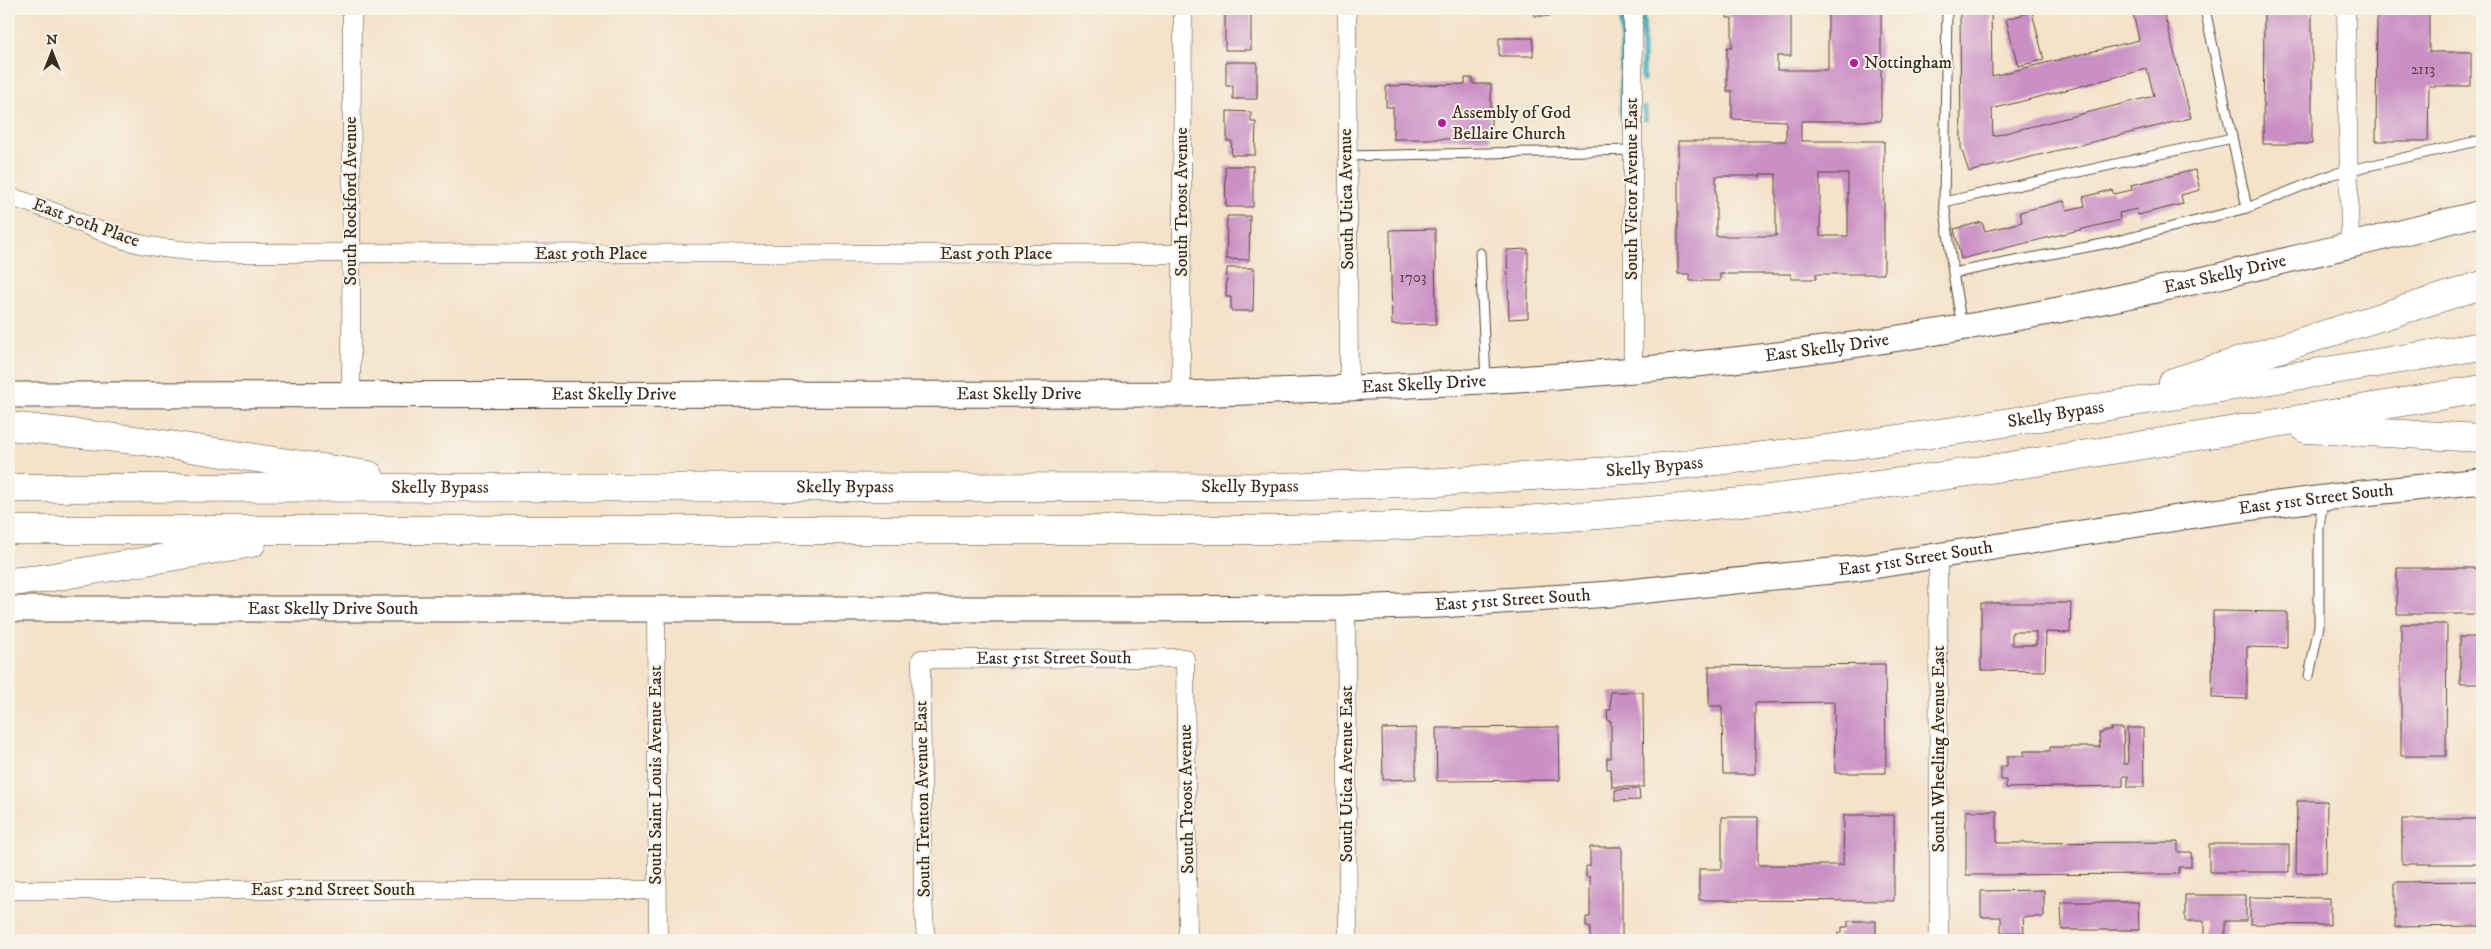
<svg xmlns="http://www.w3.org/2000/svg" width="2491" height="949" viewBox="0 0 2491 949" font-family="'IM FELL DW Pica',serif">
	<rect width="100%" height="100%" fill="#f7f3e8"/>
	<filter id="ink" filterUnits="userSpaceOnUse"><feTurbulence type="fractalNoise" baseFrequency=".02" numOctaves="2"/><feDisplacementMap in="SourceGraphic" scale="10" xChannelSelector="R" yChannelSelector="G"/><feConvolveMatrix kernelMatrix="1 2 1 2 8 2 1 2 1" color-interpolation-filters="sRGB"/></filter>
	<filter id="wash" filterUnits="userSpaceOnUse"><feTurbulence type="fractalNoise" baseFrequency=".0096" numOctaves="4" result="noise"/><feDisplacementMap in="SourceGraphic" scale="20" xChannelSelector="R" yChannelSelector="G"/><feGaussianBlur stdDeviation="1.12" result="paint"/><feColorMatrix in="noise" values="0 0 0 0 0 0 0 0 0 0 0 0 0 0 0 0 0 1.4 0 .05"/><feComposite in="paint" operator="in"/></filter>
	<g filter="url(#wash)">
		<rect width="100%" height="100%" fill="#f4e2c9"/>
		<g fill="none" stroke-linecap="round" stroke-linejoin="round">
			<path stroke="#3facbd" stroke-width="5.5" d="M1622,9v108
				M1643,80v-71
				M1645,119v-11"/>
		</g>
		<g id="blocks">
			<path fill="#ca8fc5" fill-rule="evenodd" d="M1225,9h26v41h-26z
				M1534,9h17v7h-17z
				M1727,9h50v5h14v42h-14v14h51v-61h53v112h-80v20h83v133h-68v5h-25v-5h-71v7h-30v-7h-12v-133h108v-20l-54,-2v-28h-5v-44h5v-29h-5zM1761,174h15v62h-60v-60h45zM1820,174h28v62h-28z
				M1960,9h31l1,67 147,-36 -7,-31h31l28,109 -222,54 -8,-24zM2147,69l7,27 -161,40 -1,-27z
				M2264,9h48v135h-49z
				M2377,9h52v43h42v34h-42l-1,55h-52z
				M2032,12l12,48 -26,6 -12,-47z
				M1499,38h34v18h-34z
				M1226,62h31v37h-24v-13h-7z
				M1465,78h8v6h18v55h-98v-32h-7v-21l79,-2z
				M1227,111l24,1v10h5l-1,33h-24l1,-14h-5z
				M1225,166h28v41h-27z
				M2195,170l5,20 -19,5 2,9 -45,11 -1,-6 -18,4 1,7 -159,39 -7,-30 28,-7 3,9 37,-9 -2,-10 44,-11 3,9 18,-4 -2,-9 29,-7 2,4 18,-4 -1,-5z
				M1227,216h23l-1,44 -23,-1z
				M1435,229l1,95 -44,1 -2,-95z
				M9,235l4,1 -3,25 -1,-1z
				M1528,249v69l-19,1 -2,-69z
				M1227,268h27l-1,43h-22v-14h-5z
				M2397,568h85v46h-85z
				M1981,603h90l-1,30 -24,-1 -1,39 -64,-1zM2012,632h24v13h-24z
				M2213,611l74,1v36l-40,-1v52l-35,-1z
				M2401,624h46l-1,132h-45z
				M2460,637h22v47h-22z
				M1885,664l1,109h-51l-1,-71 -79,1v71h-32l-1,-68h-13v-40z
				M1610,692h33l1,95h-32l-1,-18h-4v-11h4v-37h-3l-1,-11h4z
				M1559,727l1,53 -123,1 -1,-53z
				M1416,728v51l-33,1 -1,-51z
				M2111,728h12l1,36h4l-1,-36h16l1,59h-16v-11h-5v10l-117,2v-8h-5v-14h6v-10h17v-5h26v-4h50l-1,-14h4v-2h8z
				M1639,789l1,11 -25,1v-11z
				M2297,801h30l-1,72h-30z
				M1966,811h31v32l181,-1v10h13v15h-12v7l-213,1z
				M1844,815h50v86l-195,-1v-31h23v-52h36v48h85z
				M2402,819h80v45h-80z
				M2209,844h80v28h-80z
				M1590,847h32v93h-32v-13h-4v-10h4v-40h-4v-11h4z
				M2482,881v45l-87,1v-45z
				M2044,890v27h-21l1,15h-23v-15h-20v-26z
				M2185,895h61v26h-21v15h-21v-15h-19z
				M2250,897l80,1v27l-80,-1z
				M2061,902h77l1,28h-77z
				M1848,921h28v19h-38v-7h4v-6h6z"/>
		</g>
	</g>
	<g filter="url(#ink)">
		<use href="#blocks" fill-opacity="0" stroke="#574638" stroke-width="1"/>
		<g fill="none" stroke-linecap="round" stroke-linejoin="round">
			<defs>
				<path id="lane" d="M2205,9l42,199
					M1347,156l285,-6
					M1944,202l3,-193
					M1480,253l6,128
					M1953,273l-9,-71 288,-64
					M1962,327l-9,-54 160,-31 134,-34 86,-34 149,-34
					M2309,676l10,-50v-98l4,-27"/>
				<g id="street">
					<path d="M1347,9l2,381"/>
					<path d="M1633,9v361"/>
					<path d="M2346,9l4,237"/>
					<path d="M9,197c37,9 69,26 104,39 32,12 65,14 99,17l970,1"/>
					<path d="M351,394l1,-385"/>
					<path d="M1181,394l2,-385"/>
					<path d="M1938,557l1,383"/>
					<path d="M1346,608l2,332"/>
					<path d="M656,609l2,331"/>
					<path d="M9,890h648"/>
					<path id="s1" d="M926,940l-3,-39 -2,-242 264,-1 3,282"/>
				</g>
				<g id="secondary">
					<path id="s2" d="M9,395l1172,-1c210,-6 419,-16 627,-43 228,-29 452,-83 674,-138"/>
					<path id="s3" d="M9,609h1112l225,-1 94,-3 170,-11 250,-26 355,-56 149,-19 118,-12"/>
				</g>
				<g id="highway">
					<path d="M2173,382l309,-97"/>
					<path d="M9,426l134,15 226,34"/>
					<path d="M2306,429l176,9"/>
					<path id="s4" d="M9,488l1268,-1 162,-5 204,-13 184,-20 133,-19 522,-84"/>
					<path d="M9,530h1267c167,-5 334,-12 500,-32 236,-28 471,-71 706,-109"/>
					<path d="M9,582l32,-3 211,-36"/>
				</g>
			</defs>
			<use href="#lane" stroke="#574638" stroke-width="11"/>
			<use href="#street" stroke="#574638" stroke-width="19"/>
			<use href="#secondary" stroke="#574638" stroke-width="27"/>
			<use href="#highway" stroke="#574638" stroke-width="29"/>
			<use href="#lane" stroke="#fff" stroke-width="9"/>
			<use href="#street" stroke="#fff" stroke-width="18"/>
			<use href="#secondary" stroke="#fff" stroke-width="25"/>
			<use href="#highway" stroke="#fff" stroke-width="28"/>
		</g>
	</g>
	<g fill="#b5179e" stroke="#f7f3e8" stroke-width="2">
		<circle cx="1854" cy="63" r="5"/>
		<circle cx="1442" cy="123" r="5"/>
	</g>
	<g text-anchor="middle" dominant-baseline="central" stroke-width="4" stroke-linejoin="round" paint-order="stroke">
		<g font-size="15" fill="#5f4348">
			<text x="2423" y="69">2113</text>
			<text x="1413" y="277">1703</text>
		</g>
		<g font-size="18" fill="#3b2a1e" stroke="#f7f3e8" text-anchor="start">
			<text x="1864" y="63">Nottingham</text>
			<text x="1452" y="113">Assembly of God<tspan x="1452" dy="21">Bellaire Church</tspan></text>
		</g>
		<g font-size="18" fill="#3b2a1e" stroke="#f7f3e8">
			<text transform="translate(1632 189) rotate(-90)">South Victor Avenue East</text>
			<text transform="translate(1347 199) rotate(-91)">South Utica Avenue</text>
			<text transform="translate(351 201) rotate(-90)">South Rockford Avenue</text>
			<text transform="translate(1182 202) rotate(-90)">South Troost Avenue</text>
			<text transform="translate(86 223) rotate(20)">East 50th Place</text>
			<text x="591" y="254">East 50th Place</text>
			<text x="996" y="254">East 50th Place</text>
			<text stroke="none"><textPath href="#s2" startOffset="2225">East Skelly Drive</textPath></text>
			<text stroke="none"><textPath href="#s2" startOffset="1820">East Skelly Drive</textPath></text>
			<text stroke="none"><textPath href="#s2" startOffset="1415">East Skelly Drive</textPath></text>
			<text stroke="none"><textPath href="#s2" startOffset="605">East Skelly Drive</textPath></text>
			<text stroke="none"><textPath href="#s2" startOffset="1010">East Skelly Drive</textPath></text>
			<text stroke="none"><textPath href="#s4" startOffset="2051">Skelly Bypass</textPath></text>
			<text stroke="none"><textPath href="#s4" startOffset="1646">Skelly Bypass</textPath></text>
			<text stroke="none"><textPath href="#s4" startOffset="1241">Skelly Bypass</textPath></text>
			<text stroke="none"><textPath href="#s4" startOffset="836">Skelly Bypass</textPath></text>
			<text stroke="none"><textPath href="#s4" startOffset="431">Skelly Bypass</textPath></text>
			<text stroke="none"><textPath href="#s3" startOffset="2314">East 51st Street South</textPath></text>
			<text stroke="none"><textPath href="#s3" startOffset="1909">East 51st Street South</textPath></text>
			<text stroke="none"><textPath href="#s3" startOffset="1504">East 51st Street South</textPath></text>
			<text stroke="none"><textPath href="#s3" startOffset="324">East Skelly Drive South</textPath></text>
			<text stroke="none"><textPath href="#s1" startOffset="414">East 51st Street South</textPath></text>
			<text transform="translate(1939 749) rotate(-90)">South Wheeling Avenue East</text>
			<text transform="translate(1347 774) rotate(-90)">South Utica Avenue East</text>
			<text transform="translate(656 775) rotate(-90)">South Saint Louis Avenue East</text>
			<text transform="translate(923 799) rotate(-91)">South Trenton Avenue East</text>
			<text transform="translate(1187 799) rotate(-91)">South Troost Avenue</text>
			<text x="333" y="890">East 52nd Street South</text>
		</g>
	</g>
	<rect width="2491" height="949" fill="none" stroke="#f7f3e8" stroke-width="30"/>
	<g transform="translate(52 52)" stroke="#f7f3e8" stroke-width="4" paint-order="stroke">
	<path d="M0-4L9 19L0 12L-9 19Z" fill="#3b2a1e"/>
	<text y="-8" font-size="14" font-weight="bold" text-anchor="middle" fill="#3b2a1e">N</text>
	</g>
</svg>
